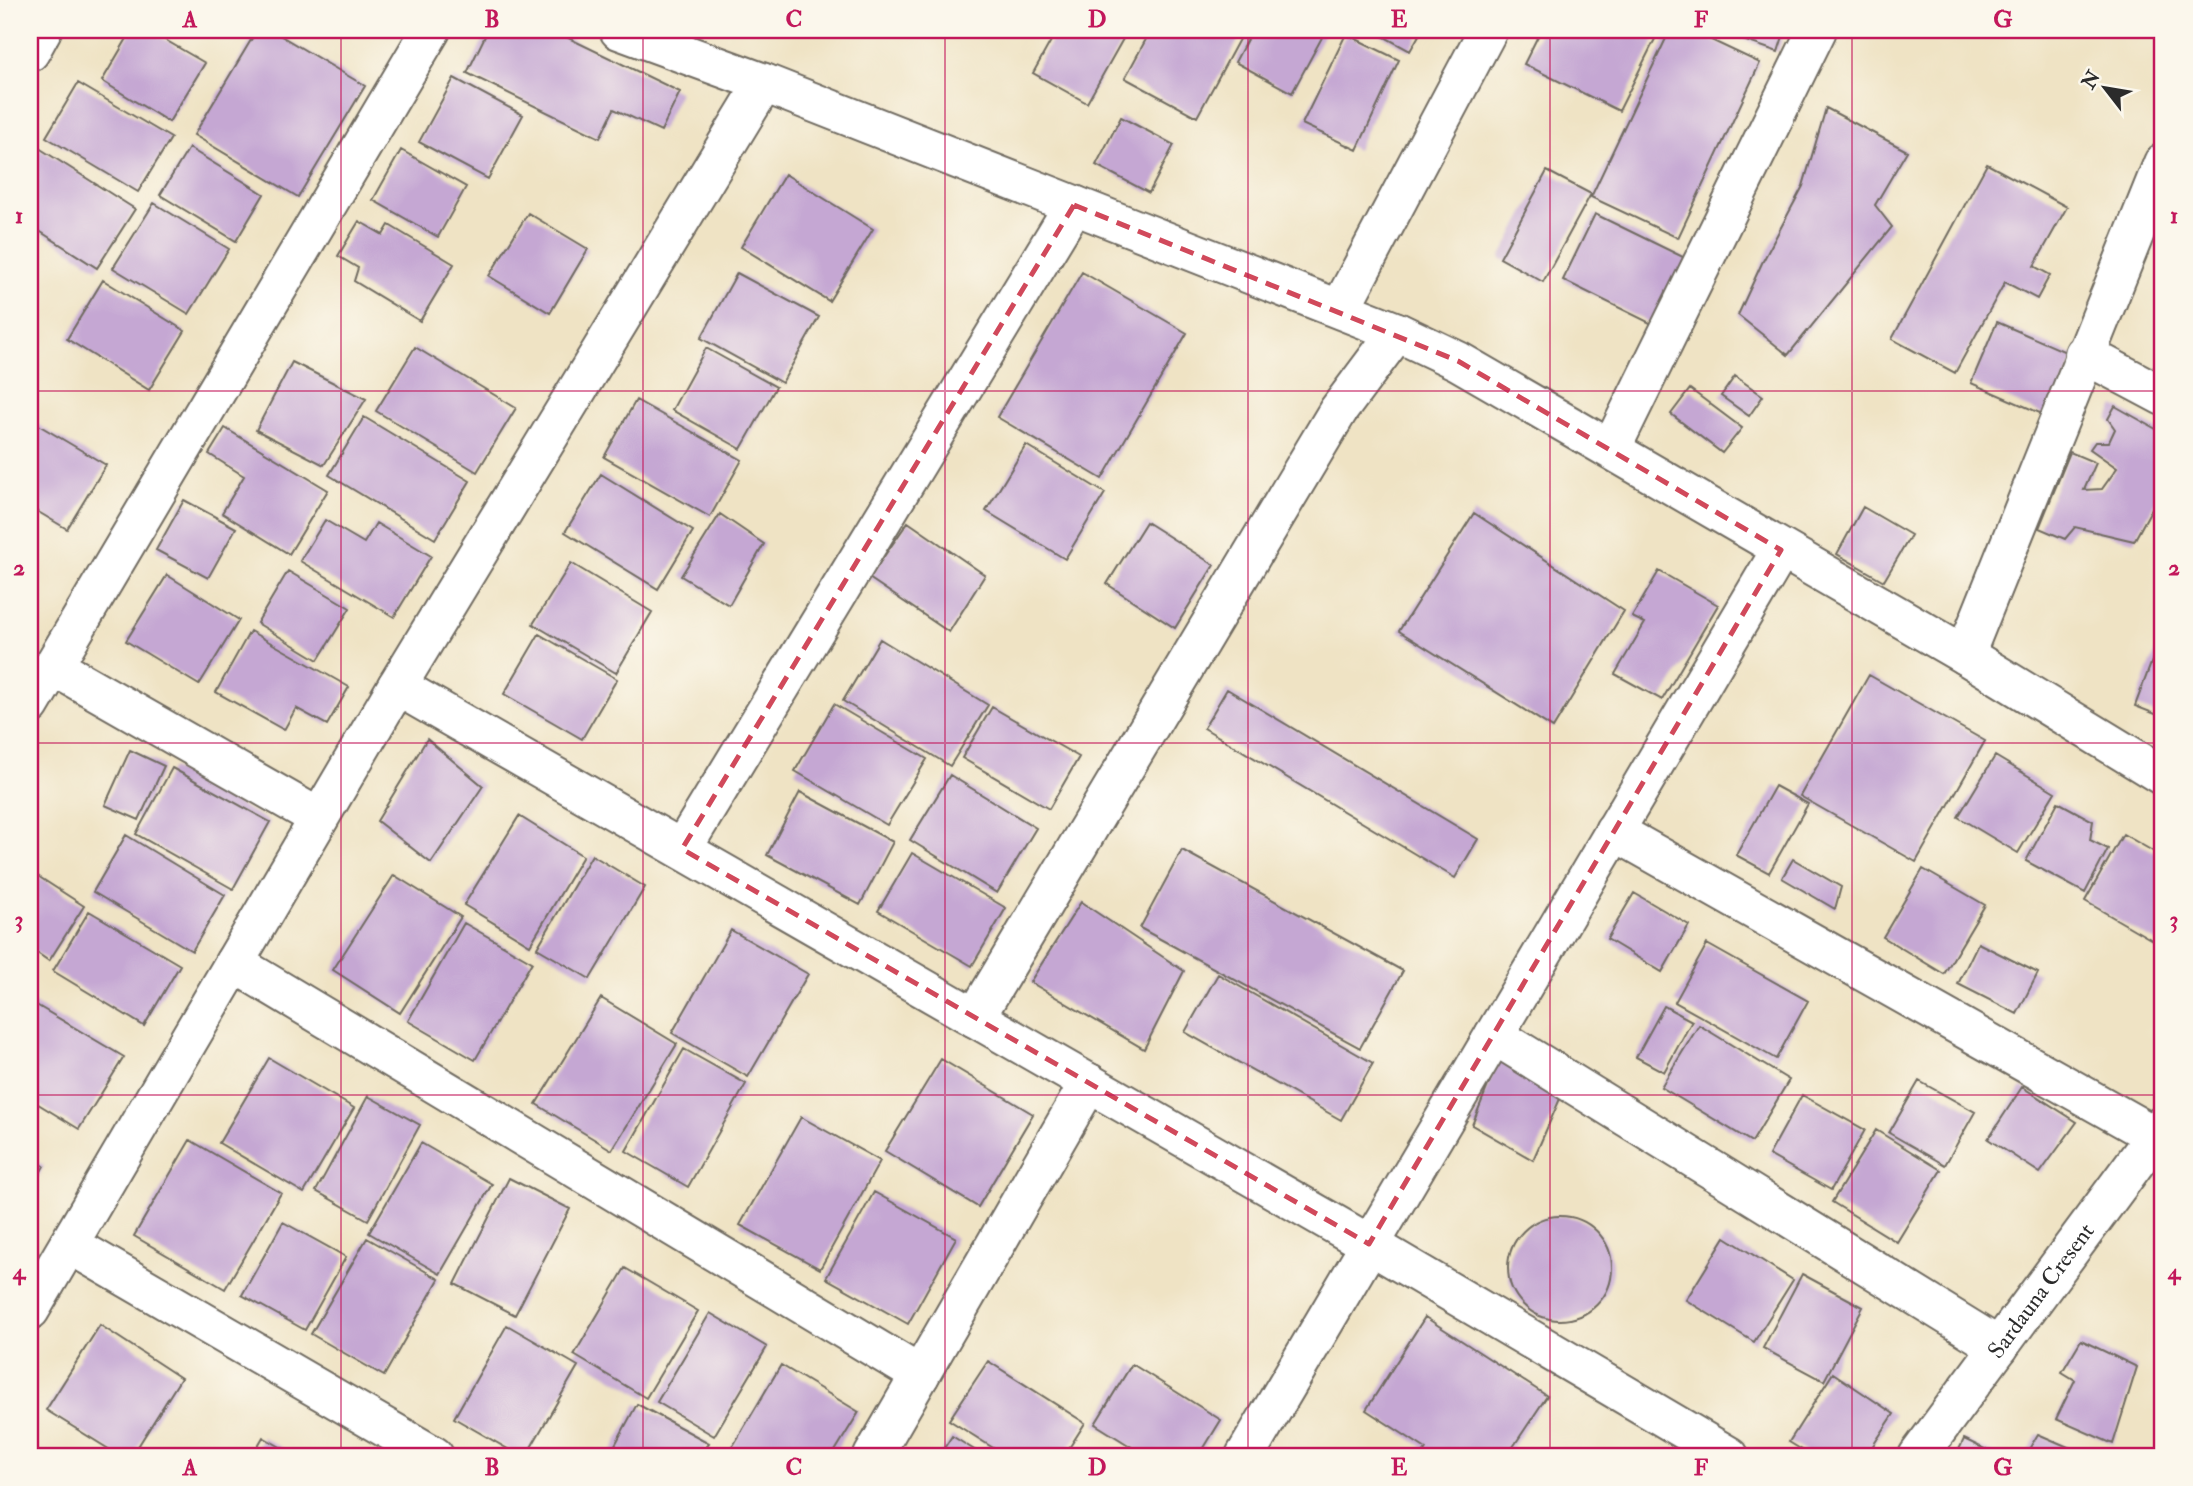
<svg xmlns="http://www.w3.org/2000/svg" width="2193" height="1486" viewBox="0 0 2193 1486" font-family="'IM FELL Double Pica',serif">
	<rect width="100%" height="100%" fill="#fbf7ec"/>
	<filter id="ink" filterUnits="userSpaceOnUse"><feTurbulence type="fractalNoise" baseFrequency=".0143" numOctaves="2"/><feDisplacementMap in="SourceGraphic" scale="14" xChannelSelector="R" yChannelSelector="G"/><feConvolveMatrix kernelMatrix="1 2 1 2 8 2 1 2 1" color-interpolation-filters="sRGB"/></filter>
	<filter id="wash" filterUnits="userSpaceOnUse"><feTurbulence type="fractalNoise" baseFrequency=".00686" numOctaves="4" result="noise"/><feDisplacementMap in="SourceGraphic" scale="28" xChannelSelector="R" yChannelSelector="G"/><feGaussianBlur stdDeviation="1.57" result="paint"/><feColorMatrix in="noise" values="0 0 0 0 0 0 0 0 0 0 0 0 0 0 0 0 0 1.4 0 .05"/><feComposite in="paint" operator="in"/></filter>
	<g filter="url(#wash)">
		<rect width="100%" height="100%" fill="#efe3c4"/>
		<g id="blocks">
			<path fill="#c5a7d3" d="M132,30h16l57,33 -36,59 -67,-41z
				M257,30h14l94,56 -67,111 -104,-62z
				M488,30h64l128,62 -19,39 -47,-22 -14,29 -133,-65z
				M1057,30h71l-41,73 -54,-30z
				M1151,30h93l-47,87 -72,-39z
				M1252,30h74l-34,63 -57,-31z
				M1372,30h50l-12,21z
				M1541,30h106l10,5 -38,76 -95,-47z
				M1670,30h20l70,33 -82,175 -87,-41z
				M1714,30h71l-7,22z
				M1346,34l53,26 -42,90 -55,-26z
				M454,78l69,37 -35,64 -69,-37z
				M78,83l93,55 -33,54 -92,-55z
				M1826,108l81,43 -32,54 17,22 -104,128 -50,-40 24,-52 41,-77z
				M1121,117l53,28 -25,48 -53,-28z
				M39,148l96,61 -38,59 -67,-43v-62z
				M189,148l75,46 -28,47 -76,-46z
				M401,150l65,37 -28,50 -65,-37z
				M1987,164l80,43 -33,59 16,9 -13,24 -32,-17 -50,91 -63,-34z
				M1547,171l44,23 -48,88 -43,-24z
				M785,174l88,55 -44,72 -88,-54z
				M154,203l75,46 -40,65 -76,-46z
				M528,213l60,36 -38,64 -61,-37z
				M1595,214l94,46 -33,66 -93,-46z
				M359,221l24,14 6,-10 65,39 -34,57 -66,-40 4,-13 -20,-12z
				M1082,272l105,61 -85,146 -105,-62z
				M737,273l82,44 -37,66 -81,-45z
				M103,280l82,51 -36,59 -82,-51z
				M1997,322l78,34 -26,61 -78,-34z
				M415,347l101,61 -39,64 -101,-61z
				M706,348l70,39 -35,62 -69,-39z
				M292,362l74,37 -42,66 -68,-35z
				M1735,376l28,20 -14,20 -28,-20z
				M1690,389l52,39 -20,25 -51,-39z
				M636,400l106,60 -32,57 -106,-60z
				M2115,406l48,27v55l-29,53 -59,-14 -10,12 -26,-11 31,-76 26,11 -12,27 18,-1 15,-21 -27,-19 5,-7h14l6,-13 -7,-10z
				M364,417l106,64 -35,58 -106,-64z
				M30,420l76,45 -39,64 -37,-22z
				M225,428l103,62 -39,64 -67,-41 22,-37 -35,-22z
				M1026,445l79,48 -40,66 -79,-48z
				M601,474l92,57 -35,58 -93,-57z
				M184,500l52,28 -28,50 -52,-28z
				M1863,507l48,28 -27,46 -47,-27z
				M1474,513l150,98 -71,117 -154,-97z
				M720,514l44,30 -35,61 -48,-29z
				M325,520l39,23 12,-20 55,33 -37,61 -94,-56z
				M908,522l77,53 -36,57 -80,-54z
				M1146,522l68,43 -39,63 -68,-44z
				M571,563l81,49 -36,61 -83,-49z
				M288,571l62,37 -32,52 -61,-37z
				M1659,571l59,34 -56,95 -47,-26 30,-51 -13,-6z
				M167,575l72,45 -40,65 -73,-44z
				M250,631l99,56 -22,38 -31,-17 -12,22 -68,-38z
				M539,634l78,45 -35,60 -78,-45z
				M2161,637l2,1v79l-28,-11z
				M880,639l108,66 -38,61 -107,-65z
				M1869,675l116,66 -69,121 -116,-66z
				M1227,689l251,150 -23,39 -251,-150z
				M834,704l93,55 -40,66 -92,-54z
				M992,707l87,50 -30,52 -87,-51z
				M427,739l56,47 -52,77 -54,-42z
				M130,750l34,16 -25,54 -34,-15z
				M1995,756l60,36 -37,61 -60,-36z
				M172,768l98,54 -37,67 -97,-55z
				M950,775l86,53 -39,65 -87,-53z
				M1775,786l33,18 -39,69 -33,-18z
				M800,792l93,50 -33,63 -93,-50z
				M2058,802l35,19 -3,19 18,9 -23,44 -59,-32z
				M519,816l64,40 -53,89 -66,-40z
				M2123,834l40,23v80l-4,7 -74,-43z
				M126,835l99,60 -33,56 -99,-59z
				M1182,850l221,121 -43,77 -220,-120z
				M912,853l94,55 -34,58 -94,-55z
				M592,855l53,32 -55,92 -53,-31z
				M1793,859l48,28 -6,22 -53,-31z
				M1923,869l62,36 -41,69 -61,-37z
				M30,871l54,35 -35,55 -19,-13z
				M394,875l67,42 -61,96 -67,-43z
				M1634,893l55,32 -27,47 -55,-33z
				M1081,902l103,69 -40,78 -114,-67z
				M89,911l91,54 -36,61 -91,-55z
				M464,923l68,39 -57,98 -67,-39z
				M731,930l77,44 -60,103 -76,-44z
				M1978,943l60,30 -21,41 -59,-30z
				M1707,944l101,57 -32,58 -101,-57z
				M1218,974l155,89 -32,57 -156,-88z
				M601,998l76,46 -65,106 -76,-46z
				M33,1003l91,54 -45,72 -49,-30v-91z
				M1664,1006l28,15 -28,51 -28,-15z
				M1699,1025l90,55 -37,62 -91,-55z
				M684,1049l62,35 -58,103 -62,-36z
				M1500,1056l63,36 -30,68 -61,-35z
				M269,1058l85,50 -50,85 -85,-50z
				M941,1059l92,55 -55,93 -93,-56z
				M1919,1081l56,31 -30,53 -56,-32z
				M2022,1087l55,35 -37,51 -52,-34z
				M1802,1095l63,35 -34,60 -62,-35z
				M368,1096l52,29 -52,95 -52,-29z
				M801,1117l79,44 -60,108 -80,-44z
				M1876,1130l65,40 -44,72 -65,-40z
				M190,1140l91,53 -56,96 -91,-53z
				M421,1143l71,41 -52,90 -71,-41z
				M30,1158l14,8 -14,25z
				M509,1178l61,31 -55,106 -60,-31z
				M874,1192l82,46 -48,86 -82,-46z
				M1508 1268a52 52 0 1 1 104 0a52 52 0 1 1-104 0Z
				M283,1222l63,35 -41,73 -63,-35z
				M1725,1237l68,43 -39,62 -68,-42z
				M367,1238l72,41 -55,97 -73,-42z
				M625,1268l73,43 -52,87 -72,-43z
				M1802,1274l61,33 -39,74 -61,-33z
				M710,1313l57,34 -53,89 -57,-34z
				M1425,1317l122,79 -40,60h-85l4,-7 -60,-39z
				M100,1325l81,53 -49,78h-12l-74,-46z
				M507,1325l71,41 -52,90h-6l-66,-38z
				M2081,1340l56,27 -24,77 -57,-25 19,-39 -13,-8z
				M988,1361l97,62 -21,33h-58l-57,-36z
				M1132,1364l89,56 -22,36h-53l-51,-32z
				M781,1365l78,47 -27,44h-105z
				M1833,1373l61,41 -28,42h-54l-23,-14z
				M637,1404l72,39 -8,13h-92z
				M2038,1434l51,22h-64z
				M952,1436l32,20h-45z
				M263,1437l33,19h-44z
				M1964,1439l35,17h-43z"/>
		</g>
	</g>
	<g filter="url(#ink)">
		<use href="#blocks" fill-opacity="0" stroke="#706b61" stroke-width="2"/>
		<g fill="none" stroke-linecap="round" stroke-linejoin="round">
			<defs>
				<g id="minor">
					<path d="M619,30l145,53 633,249 61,29 507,294 198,121"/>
					<path d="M30,52l12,-22"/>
					<path d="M1340,309l148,-279"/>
					<path d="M2084,354l79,42"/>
					<path d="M1611,449l206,-419"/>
					<path d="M1965,655l198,-492"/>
					<path d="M53,666l266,152"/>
					<path d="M397,686l972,558 360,212"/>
					<path d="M30,705l401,-675"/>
					<path d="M1614,831l541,305"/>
					<path d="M682,849l392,-644"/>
					<path d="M234,963l686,412"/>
					<path d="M975,1018l363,-607 59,-79"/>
					<path d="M1494,1035l505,312"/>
					<path d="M69,1244l365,212"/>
					<path d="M30,1310l367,-624 367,-603"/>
					<path d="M873,1456l216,-373"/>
					<path d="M1245,1456l536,-906"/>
					<path id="s1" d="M1918,1456l245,-331"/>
				</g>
			</defs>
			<use href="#minor" stroke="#706b61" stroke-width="42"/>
			<use href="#minor" stroke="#fff" stroke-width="38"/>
		</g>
	</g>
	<path fill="none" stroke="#d1495b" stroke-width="5" stroke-dasharray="14 9" stroke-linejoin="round" d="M1074,205l384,156 323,189 -412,694 -687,-395z"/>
	<path fill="none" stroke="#c2185b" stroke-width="2" stroke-opacity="0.55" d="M341,30v1426M643,30v1426M945,30v1426M1248,30v1426M1550,30v1426M1852,30v1426M30,391h2133M30,743h2133M30,1095h2133"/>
	<g text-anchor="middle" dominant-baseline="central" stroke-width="6" stroke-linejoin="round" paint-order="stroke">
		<g font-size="23" fill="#2b2b2b" stroke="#fbf7ec">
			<text stroke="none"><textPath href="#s1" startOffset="206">Sardauna Cresent</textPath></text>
		</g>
	</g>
	<rect width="2193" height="1486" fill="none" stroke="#fbf7ec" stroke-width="77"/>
	<g transform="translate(2105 88) rotate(301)" stroke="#fbf7ec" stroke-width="5" paint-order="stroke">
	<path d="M0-5L12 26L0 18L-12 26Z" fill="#2b2b2b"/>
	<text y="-10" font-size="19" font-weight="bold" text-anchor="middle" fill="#2b2b2b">N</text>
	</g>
	<rect x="38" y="38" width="2116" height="1410" fill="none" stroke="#c2185b" stroke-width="2.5"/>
	<g font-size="23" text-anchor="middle" font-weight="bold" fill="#c2185b">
		<text x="190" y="27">A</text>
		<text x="492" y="27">B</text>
		<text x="794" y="27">C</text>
		<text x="1097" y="27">D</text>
		<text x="1399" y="27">E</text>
		<text x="1701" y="27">F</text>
		<text x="2003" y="27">G</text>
		<text x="19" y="223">1</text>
		<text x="2174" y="223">1</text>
		<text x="19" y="575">2</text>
		<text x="2174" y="575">2</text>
		<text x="19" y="927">3</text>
		<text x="2174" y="927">3</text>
		<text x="19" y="1279">4</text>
		<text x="2174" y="1279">4</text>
		<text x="190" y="1475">A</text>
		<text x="492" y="1475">B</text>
		<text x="794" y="1475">C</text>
		<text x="1097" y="1475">D</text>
		<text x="1399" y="1475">E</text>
		<text x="1701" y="1475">F</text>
		<text x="2003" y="1475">G</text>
	</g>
</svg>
